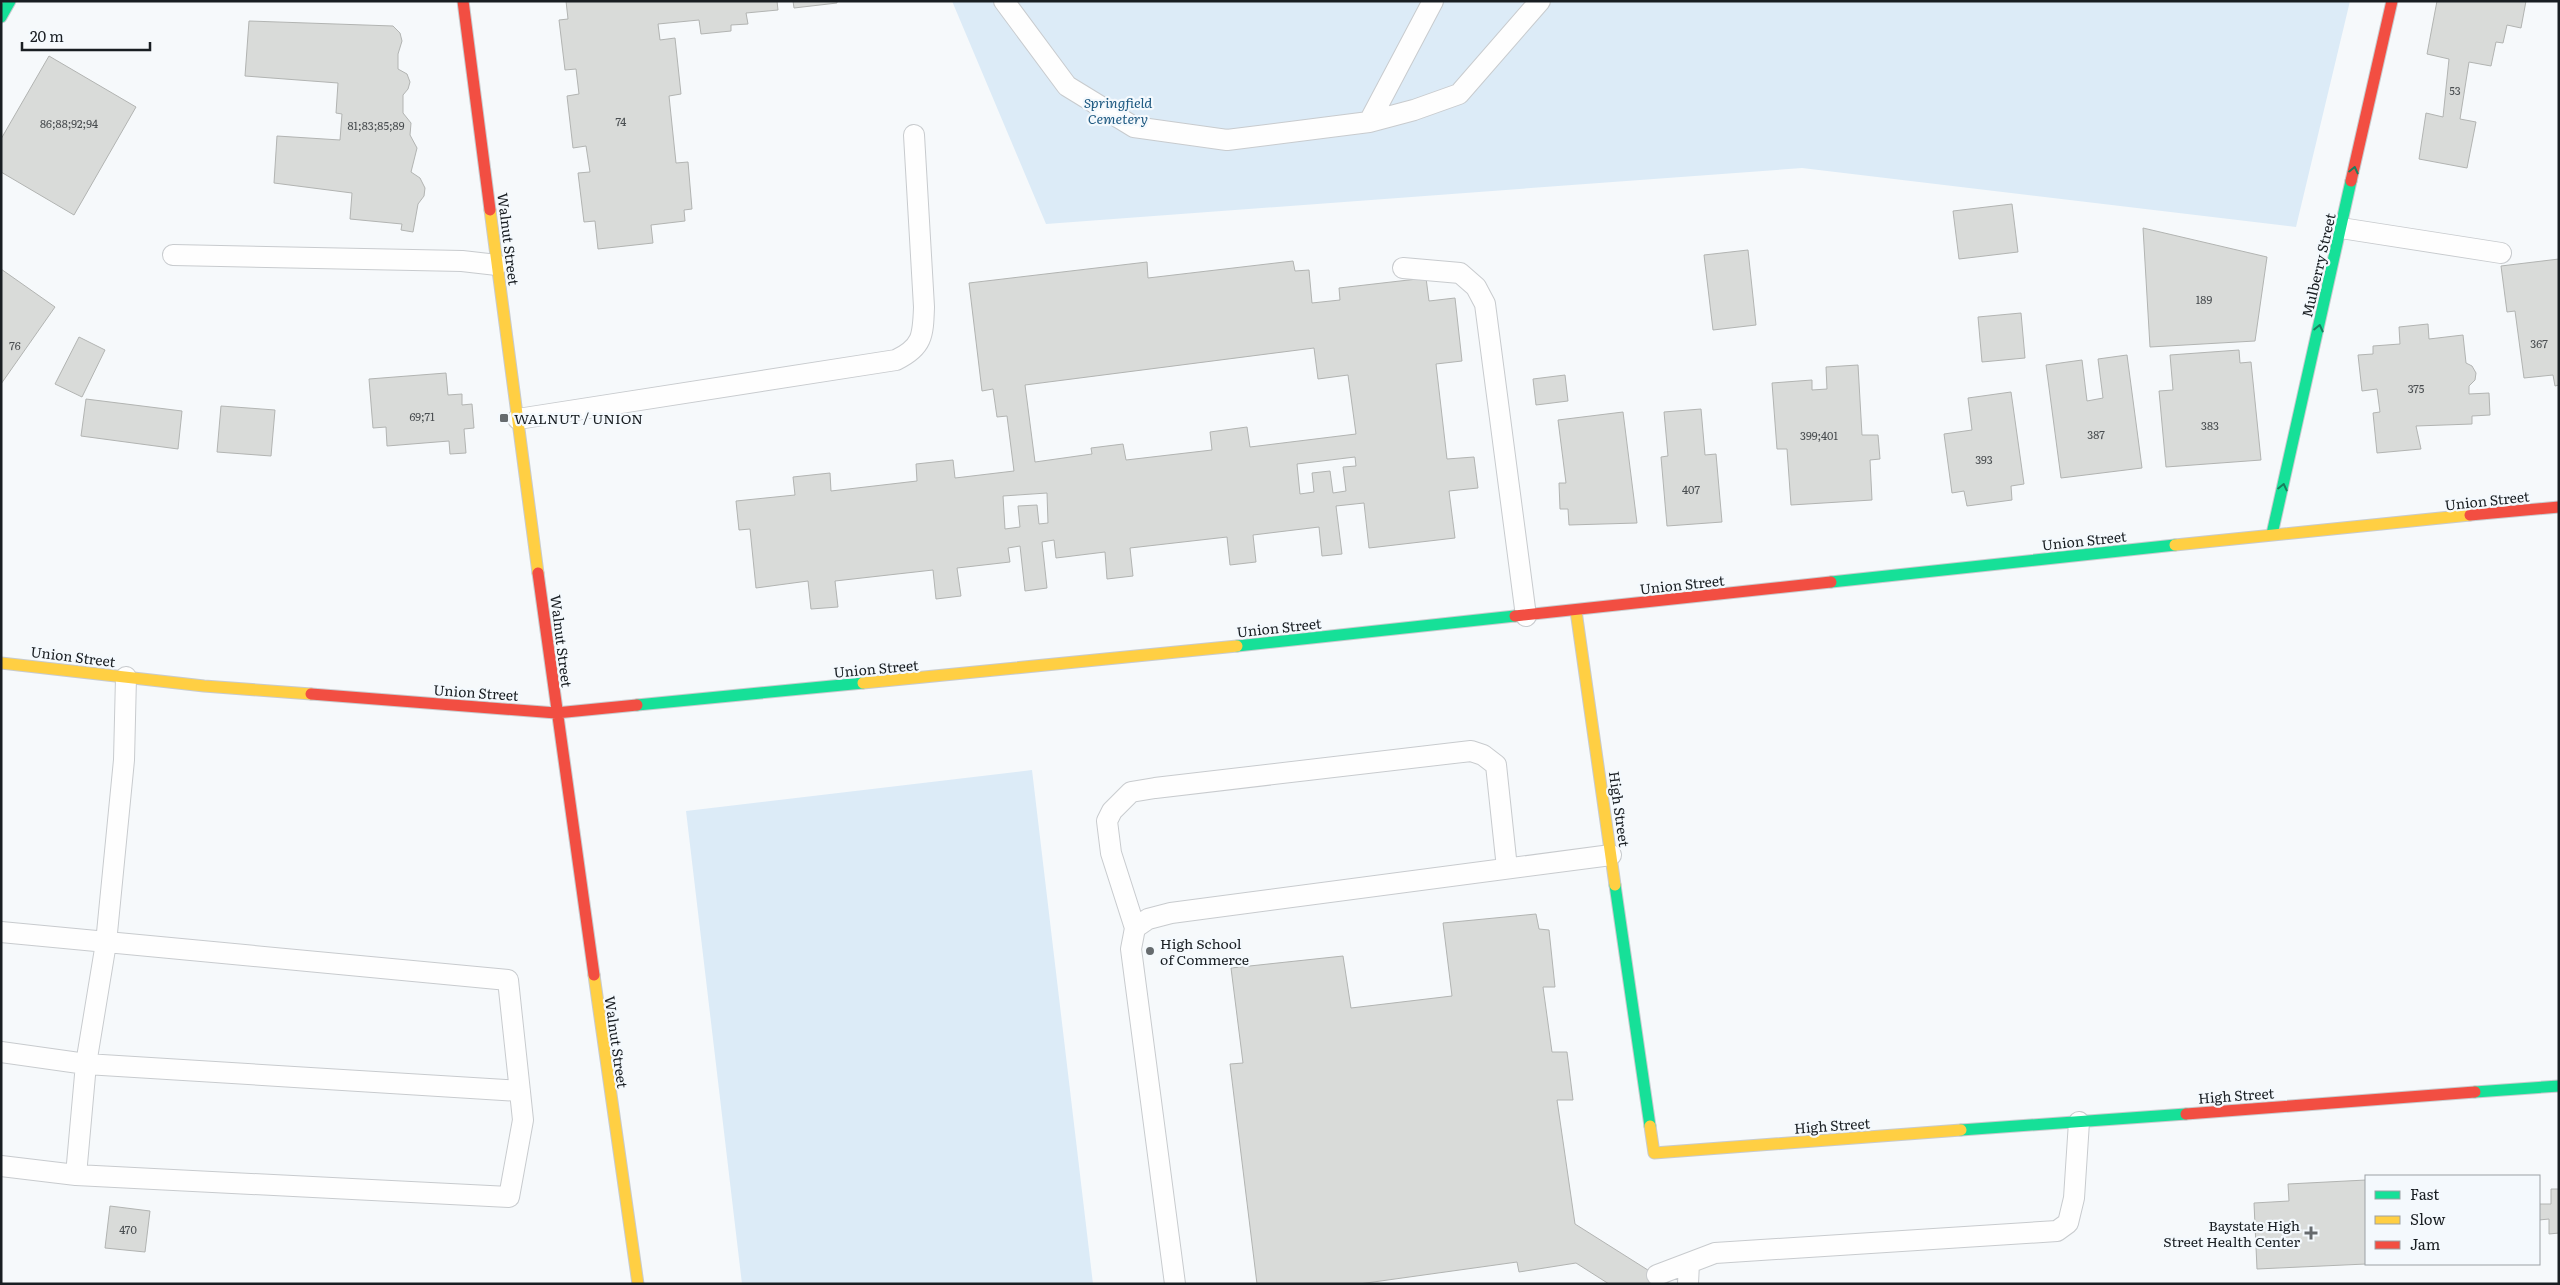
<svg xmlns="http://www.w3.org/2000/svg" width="2560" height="1285" viewBox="0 0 2560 1285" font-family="Literata,serif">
	<rect width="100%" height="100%" fill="#f6f9fb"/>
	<path fill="#dcebf7" d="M952,1h1398l-54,226 -494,-59 -756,56z
		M1032,770l61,514h-351l-56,-473z"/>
	<path fill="#d9dbd9" stroke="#b2b4b2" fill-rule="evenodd" d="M566,1h211l1,9 -32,3 2,11 -17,1v6l-30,3 -2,-14 -41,4 2,16 15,-2 6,56 -12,2 7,67 12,-1 4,47 -8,1 1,11 -34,4 2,18 -55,6 -3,-28 -11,1 -6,-49 12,-1 -4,-26 -13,2 -6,-52 12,-2 -3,-25 -11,1 -6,-50 9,-1z
		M793,1h44v2l-43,5z
		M2437,1h89l-5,27 -14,-3 -4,18 -7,-1 -5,24 -22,-4 -9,57 16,3 -9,46 -48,-9 7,-46 17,4 6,-58 -22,-5z
		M249,21l144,5 7,7 2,8 -4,13v15l9,5 3,8 -2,7 -5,6v18l8,10 -1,12 7,13 -6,24 9,6 5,10 -1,8 -6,8 -5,28 -12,-2 1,-6 -52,-5 2,-26 -78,-10 3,-47 63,4 2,-26 -6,-1 2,-30 -93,-7z
		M49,56l87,51 -62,108 -73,-43v-33z
		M2012,204l6,48 -59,7 -6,-48z
		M2143,228l124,29 -12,84 -105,6z
		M1748,250l8,75 -43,5 -9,-75z
		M2559,259v126l-4,1 -2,-11 -29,3 -9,-67 -8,1 -6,-46z
		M1293,261l2,10 14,-1 3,33 28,-3 -1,-12 87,-10 3,23 26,-3 7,63 -26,3 11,95 27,-2 4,31 -29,3 6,47 -86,10 -5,-45 -28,3 6,48 -20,2 -3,-29 -66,8 3,27 -26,3 -3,-28 -97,11 3,28 -26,3 -2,-27 -49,6 -2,-18 -12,2 5,46 -22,3 -5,-45 -12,2 2,14 -53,6 4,28 -25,3 -3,-29 -98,11 3,26 -27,2 -3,-28 -52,7 -6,-59 -11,1 -3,-29 59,-6 -2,-18 37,-4 1,18 86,-10 -1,-17 37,-4 2,18 59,-7 -7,-55 -10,1 -4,-28 -11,2 -13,-108 178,-21 1,16zM1314,348l4,31 30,-4 8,59 -106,13 -3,-20 -37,5 2,18 -86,10 -3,-16 -32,4 1,6 -57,8 -10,-77zM1355,457l1,9 -13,1 3,24 -13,2 -3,-22 -18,2 2,19 -14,2 -3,-30zM1047,493l1,30 -9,1 -2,-19 -19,1 2,21 -15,2 -2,-33z
		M1,269l54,38 -54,77z
		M2021,313l4,45 -43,4 -4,-45z
		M2428,324l1,15 34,-4 3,28 6,3 4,7 -1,7 -6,6v8l20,-1 1,22 -18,1v8l-56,2 5,23 -44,4 -4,-40 7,-1 -3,-23 -15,2 -4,-36 15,-1v-8l27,-2 -1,-17z
		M79,337l26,13 -23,47 -27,-13z
		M2239,350l1,13 11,-1 10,98 -95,7 -7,-76 14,-1 -3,-35z
		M2127,355l15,113 -81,10 -15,-113 36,-5 5,41 16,-3 -5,-39z
		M1858,365l4,70h16l2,24 -10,1 2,40 -81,5 -4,-56h-10l-5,-66 40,-3v10l15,-1 -1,-22z
		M446,373l2,22 14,-1v11l10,-1 2,24 -10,1 2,24 -16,1 -1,-13 -62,5 -1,-19 -13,1 -4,-49z
		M1565,375l3,26 -32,4 -3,-26z
		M2011,392l13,92 -13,2 1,14 -45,6 -3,-15 -12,2 -8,-59 28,-4 -4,-32z
		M86,399l96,12 -4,38 -97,-13z
		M221,406l54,4 -4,46 -54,-4z
		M1701,409l4,46 11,-1 6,68 -55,4 -6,-69 7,-1 -4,-44z
		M1623,412l14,111 -68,2 -1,-16h-8l-1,-26h7l-8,-63z
		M1536,914l3,15 10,1 6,57h-12l9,65h15l6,48h-16l18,124 95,60h-61l-33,-21 -57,9 -2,-10 -158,22h-102l-27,-220 13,-1 -12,-95 112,-12 8,52 101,-12 -9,-73z
		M2366,1180v84l-109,5 -3,-66 35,-2 -1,-17z
		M2551,1189h8v44l-10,1v-15l-10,1v-16h12z
		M110,1206l40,5 -5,41 -40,-4z"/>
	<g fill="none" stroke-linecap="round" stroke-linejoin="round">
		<defs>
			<path id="lane" d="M1004,1l63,85 67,41 93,13 142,-18 64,-121
				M1369,122l45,-12 45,-16 81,-93
				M2341,228l160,25
				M173,255l289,6 35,4
				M1403,268l57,5 16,14 9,17 41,312
				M518,419l378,-59c27,-13 27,-25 28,-53l-10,-172
				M1135,928l-24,-75 -4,-32 5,-10 19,-19 24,-4 316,-37 12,4 13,10 11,103
				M1,932l507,48 15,140 -14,77 -433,-22 10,-111 20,-121 18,-183 2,-83
				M1,1052l85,12 434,27
				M1,1166l75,9
				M1657,1275l58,-22 342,-22 11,-8 6,-25 5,-76
				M1175,1284l-44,-335 4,-21 13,-9 23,-6 440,-58
				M1688,1284l1,-21"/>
			<path id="fast" d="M1,17l9,-16
				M2272,534l79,-353
				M1831,582l344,-37
				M1237,646l278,-30
				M637,705l226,-22
				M1615,885l35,241
				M2475,1092l84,-6
				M1961,1130l225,-16"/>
			<path id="slow" d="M490,210l48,363
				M2175,545l295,-30
				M1576,611l39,274
				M1,663l203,23 107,8
				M863,683l374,-37
				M594,975l44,309
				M1650,1126l4,27 307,-23"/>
			<path id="jam" d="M463,1l27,209
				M2351,181l41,-180
				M2470,515l89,-8
				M538,573l56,402
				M1515,616l316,-34
				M311,694l245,19 81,-8
				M2186,1114l289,-22"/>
		</defs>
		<use href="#lane" stroke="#c8cbce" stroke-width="22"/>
		<use href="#fast" stroke="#c8cbce" stroke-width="13"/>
		<use href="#slow" stroke="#c8cbce" stroke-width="13"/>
		<use href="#jam" stroke="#c8cbce" stroke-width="13"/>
		<use href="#lane" stroke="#fefefe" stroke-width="20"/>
		<use href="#fast" stroke="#16e098" stroke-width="11"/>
		<use href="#slow" stroke="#ffcf43" stroke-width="11"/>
		<use href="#jam" stroke="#f24e42" stroke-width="11"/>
	</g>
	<defs><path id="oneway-chevron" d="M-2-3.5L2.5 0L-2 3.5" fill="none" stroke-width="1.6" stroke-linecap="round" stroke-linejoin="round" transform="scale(1.25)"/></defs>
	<g stroke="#187f5d">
		<use href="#oneway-chevron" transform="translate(2354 170) rotate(-77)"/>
		<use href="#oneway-chevron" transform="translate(2319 328) rotate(-77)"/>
		<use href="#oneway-chevron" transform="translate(2283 487) rotate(-77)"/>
	</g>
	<g fill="#666b6e" stroke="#f4f9fd" stroke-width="2">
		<rect x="499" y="413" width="10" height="10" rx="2.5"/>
		<circle cx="1150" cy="951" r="5"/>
		<path d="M2308.5 1225.5h5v5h5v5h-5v5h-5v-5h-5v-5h5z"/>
	</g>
	<g text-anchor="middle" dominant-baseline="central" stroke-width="4.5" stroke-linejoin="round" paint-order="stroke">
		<g font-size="11" fill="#494d50">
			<text x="2455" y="90">53</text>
			<text x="621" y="121">74</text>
			<text x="69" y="123">86;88;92;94</text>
			<text x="376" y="125">81;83;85;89</text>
			<text x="2204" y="299">189</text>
			<text x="2539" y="343">367</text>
			<text x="15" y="345">76</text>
			<text x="2416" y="388">375</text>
			<text x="422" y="416">69;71</text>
			<text x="2210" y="425">383</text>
			<text x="2096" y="434">387</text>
			<text x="1819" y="435">399;401</text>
			<text x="1984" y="459">393</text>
			<text x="1691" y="489">407</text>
			<text x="128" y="1229">470</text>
		</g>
		<g font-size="14" font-style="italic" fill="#1e5981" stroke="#f4f9fd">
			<text x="1118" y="102">Springfield<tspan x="1118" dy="16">Cemetery</tspan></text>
		</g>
		<g font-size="14" fill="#191e22" stroke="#f4f9fd">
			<text transform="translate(509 239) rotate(83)">Walnut Street</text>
			<text transform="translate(2318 265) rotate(-77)">Mulberry Street</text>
			<text transform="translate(2487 500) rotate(-6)">Union Street</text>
			<text transform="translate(2084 540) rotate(-6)">Union Street</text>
			<text transform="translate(1682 584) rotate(-6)">Union Street</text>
			<text transform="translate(1279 627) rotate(-6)">Union Street</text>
			<text transform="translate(562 641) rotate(83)">Walnut Street</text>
			<text transform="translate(73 656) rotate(7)">Union Street</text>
			<text transform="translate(876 668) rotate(-5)">Union Street</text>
			<text transform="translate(476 692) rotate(4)">Union Street</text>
			<text transform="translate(1620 809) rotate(82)">High Street</text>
			<text transform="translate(617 1042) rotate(82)">Walnut Street</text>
			<text transform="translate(2236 1095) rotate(-4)">High Street</text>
			<text transform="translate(1832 1125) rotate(-4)">High Street</text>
		</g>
		<g font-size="14" fill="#191e22" stroke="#f4f9fd" text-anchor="start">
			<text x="514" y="418">WALNUT / UNION</text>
			<text x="1160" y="943">High School<tspan x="1160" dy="16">of Commerce</tspan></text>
			<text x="2300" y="1225" text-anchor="end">Baystate High<tspan x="2300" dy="16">Street Health Center</tspan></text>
		</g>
	</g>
	<rect width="2560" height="1285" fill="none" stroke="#191e22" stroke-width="5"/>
	<rect x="2365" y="1175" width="175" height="90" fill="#f4f9fd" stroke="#9ca1a5"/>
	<rect x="2375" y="1191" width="25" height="8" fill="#16e098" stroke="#9ca1a5"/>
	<text x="2410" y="1200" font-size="15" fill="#191e22">Fast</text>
	<rect x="2375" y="1216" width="25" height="8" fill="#ffcf43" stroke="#9ca1a5"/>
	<text x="2410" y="1225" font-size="15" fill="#191e22">Slow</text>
	<rect x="2375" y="1241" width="25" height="8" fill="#f24e42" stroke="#9ca1a5"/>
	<text x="2410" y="1250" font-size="15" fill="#191e22">Jam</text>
	<path d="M22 42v8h128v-8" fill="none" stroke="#191e22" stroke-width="2.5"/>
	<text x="30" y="42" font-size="15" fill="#191e22" stroke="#f4f9fd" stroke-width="4" paint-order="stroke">20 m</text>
</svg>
